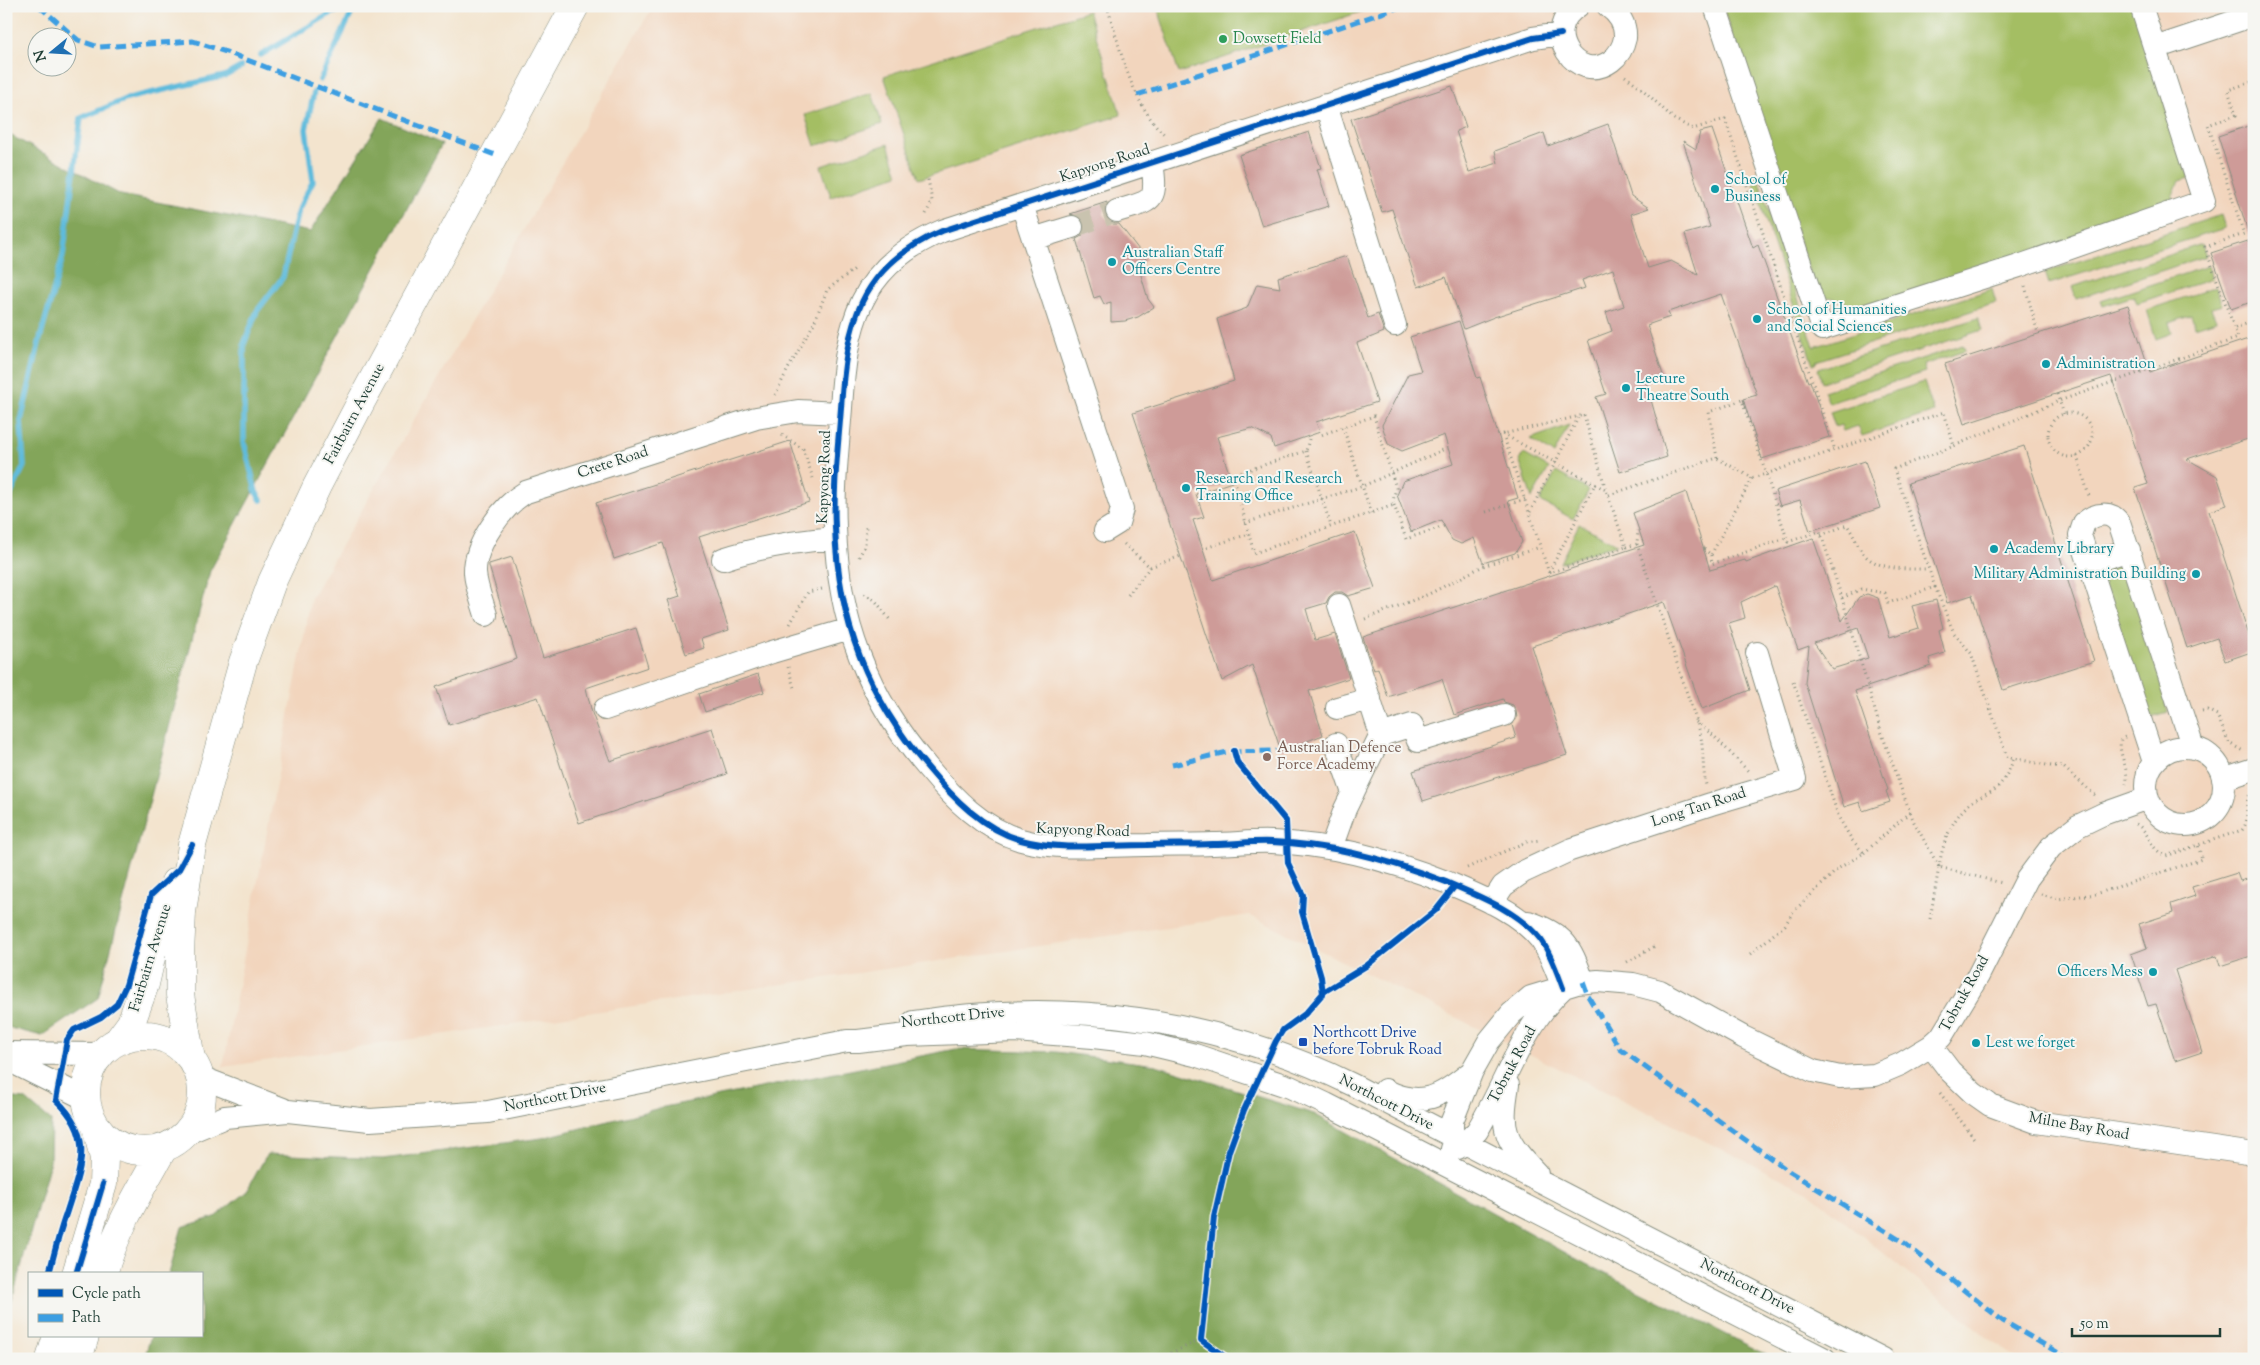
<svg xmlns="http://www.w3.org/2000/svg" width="2260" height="1365" viewBox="0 0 2260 1365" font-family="'Sorts Mill Goudy',serif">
	<rect width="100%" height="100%" fill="#f6f6f2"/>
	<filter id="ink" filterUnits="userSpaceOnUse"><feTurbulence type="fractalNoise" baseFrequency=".02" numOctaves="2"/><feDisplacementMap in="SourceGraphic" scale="10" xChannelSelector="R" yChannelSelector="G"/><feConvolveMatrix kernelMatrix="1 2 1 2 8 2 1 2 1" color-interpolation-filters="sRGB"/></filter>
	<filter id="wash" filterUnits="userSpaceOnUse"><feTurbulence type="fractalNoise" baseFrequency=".0096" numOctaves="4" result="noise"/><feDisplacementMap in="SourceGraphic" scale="20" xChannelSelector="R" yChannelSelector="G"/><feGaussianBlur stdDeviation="1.12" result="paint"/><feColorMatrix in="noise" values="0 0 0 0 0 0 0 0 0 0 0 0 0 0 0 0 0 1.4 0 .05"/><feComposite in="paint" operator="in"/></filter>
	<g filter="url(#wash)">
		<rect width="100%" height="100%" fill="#f3e4ce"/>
		<path fill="#f2d5bd" d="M653,6h1601v1353h-235l-22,-14 -189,-153 -559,-277 -1026,152 88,-469z"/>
		<path fill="#a4be64" stroke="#627e4c" d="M1157,6h221l-199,67z
			M1729,6h405l55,172 -10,3 -7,16 4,8 -326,107 -4,-10 -17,-5 -9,8 -96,-294z
			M1088,11l33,104 -202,64 -35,-103z
			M872,93l10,31 -67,22 -10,-31z
			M888,144l10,31 -67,22 -10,-31z
			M1756,172l58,175 178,-58 4,14 -180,58v2l-3,2 -61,-187z
			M2221,215l4,13 -176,56 -4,-12z
			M2202,244l4,12 -130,43 -4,-12z
			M2208,266l4,13 -75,24 -3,-7 -31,10 -2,-5z
			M2216,287l6,18 -11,3 5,12 -21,7 -4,-12 -22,8 3,10 -16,6 -9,-29z
			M1978,318l4,12 -160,52 -4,-13z
			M1963,345l2,6 -42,14 2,7 -96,31 -5,-12z
			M1924,382l10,30 -72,24 -4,-10 -15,5 -2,-6 -6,2 -5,-15z
			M1569,425l-15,29 -24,-15z
			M1524,454l25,14 -17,30 -13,-39z
			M1556,472l33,18 -16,29 -33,-18z
			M1579,524l38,20 -57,19z
			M2125,557l46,144 -6,3 3,8 -17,5 -2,-8 -6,2 -47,-144z"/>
		<path fill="#83a55a" stroke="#517147" d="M382,118l60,26 -232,427 -112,427 -56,38 -36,-9v-894l115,62 189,37z
			M956,1049l100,3 100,13 158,49 272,150 189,95h-1631l7,-23h50v-62h-32l13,-47 33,-10 31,-25 21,-38 116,5 159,-21 122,-31z
			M6,1097l19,2 26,22 -1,41 -44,160z"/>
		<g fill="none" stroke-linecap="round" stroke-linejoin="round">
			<path stroke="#5ebbdc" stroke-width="5.5" d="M165,6l38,3 8,-3
				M261,55l67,-40 21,-9
				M320,80l35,-74
				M261,500l-5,-8 -12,-50v-98l13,-33 26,-34 15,-67 15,-29 -7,-52 8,-37
				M6,504l18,-38 -3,-45 19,-82 23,-83 18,-138 48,-20 96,-22 16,-9"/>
		</g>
		<g id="blocks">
			<path fill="#ce9b98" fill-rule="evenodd" d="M1452,86l14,41 -10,4 13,41 29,-9 -3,-12 49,-18 4,13 60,-22 23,72 18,12 -18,6 17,54 23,-7 27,14 -13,-41 25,-7 -27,-86 13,8 4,-17 12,-3 41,119 5,-3 50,137 2,-1 19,56 -67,22 -19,-60 14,-4 -36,-101 -53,18 2,5 -23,8 16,50 -17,7 21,75 -47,15 -24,-75 10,-3 -18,-54 24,-9 -6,-19 18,-6 -11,-37 -31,11 3,8 -91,29 -30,12 -18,-52 -28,10 -26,-78 -10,3 -31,-93z
				M2254,124v113l-4,1 -32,-102z
				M1309,132l12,36 -4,1 12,37 -67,20 -23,-71z
				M1107,202l-3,12 4,6 5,4h6l27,35 -8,6 10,34 6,8 -16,10 -13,4 -14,1v-20l-7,2 -4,-8 -6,2 -18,-59 6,-3 3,-12 -4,-7 -11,-3z
				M2254,239v62l-23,8 -20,-56z
				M1347,256l21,62 10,-4 6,18 -27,11 20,59 -61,20 4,10 -46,16 -3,-10 -19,-10 -35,9 15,45 -36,12 8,23 -11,3 20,60 142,-48 20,56 -27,8 -6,-4h-7l-6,5 -3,6 -20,6 9,31 20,-6 14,44 -40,13 14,44 -42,16 -29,-86 -30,16 -89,-268 101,-32 -17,-62 30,-11 10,-24 23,4 -2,-11z
				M2128,305l22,67 104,-35v100l-67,22 30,17 10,29 -18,6 45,140 -29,10 -8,-23 -30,10 -52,-160 13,-4 -37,-108 -147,48 -19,-60z
				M1459,321l18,57 3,-1 38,121 -10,3 14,41 -7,11 -32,10 -9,-25 -13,6 -9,-4 -11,-20 -30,12 -14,-37 6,-14 50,-17 -9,-29 -42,16 -14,-7 -6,-19 26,-51 13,-3 -11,-34z
				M790,441l19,61 -110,35 30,93 -28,9 3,9 -18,6 -18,-54 12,-4 -17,-53 -49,16 -18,-56z
				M2024,446l70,215 -91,29 -31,-95 -25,8 -39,-120z
				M1865,461l15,47 -70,23 -10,-31 -20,6 -5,-15z
				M1686,492l24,78 35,-10 1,2 67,-24 29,83 17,-24 8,-3 11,4 12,39 29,-9 -7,-22 24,-6 7,28 -4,2 6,23 -16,5 2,8 -76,25 33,99 -2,1 4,11 -27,9 -3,-9 -16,5 -39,-124 4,-37 -11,4 -23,-64 -34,16 4,16 -16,5 21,67 -48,19 -38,-107 -132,44 35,109 -144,46 -10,-30 103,-33 -4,-13 5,-7 -1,-7 -3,-6 -9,-3 -1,-3 -49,16 -12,-36 -54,18 -10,-29 -4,2 -11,-33 281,-92 -11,-32zM1858,628l10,30 -36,11 -18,-26z
				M512,557l31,101 93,-30 12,39 -62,21 6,25 18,48 102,-33 15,46 -148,49 -41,-126 -89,28 -13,-38 81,-28 -28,-93v-2z
				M758,674l6,18 -59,20 -6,-18z
				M2237,873l3,8 14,-4v78l-34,11 -3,-10 -42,14 27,82 -27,9 -19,-57 -8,2 -17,-52 16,-6 -8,-24 34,-11 -2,-9 24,-8 -3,-9z"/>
		</g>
	</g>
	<g filter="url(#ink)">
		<use href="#blocks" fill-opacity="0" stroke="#899081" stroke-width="1"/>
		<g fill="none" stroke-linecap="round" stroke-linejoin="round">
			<path stroke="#c9c3af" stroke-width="22" stroke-dasharray="22 11" stroke-linecap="butt" d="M1072,227l45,-16"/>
			<defs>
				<path id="minor" d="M1578,6c-39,24 -1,80 33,55 8,-6 12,-13 14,-23 1,-13 -6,-24 -17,-32
					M1715,6l107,323 197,-63 185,-65 -63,-195
					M1561,34l-28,4 -591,193c-83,35 -96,94 -101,177 -3,39 -8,79 -6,119 3,94 32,170 93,241 25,30 55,61 93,72 40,11 85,5 126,5 22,-1 44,0 66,-1 20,0 40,-3 59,-2 61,2 118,18 174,40 33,14 72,29 95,58 10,14 16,32 22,48
					M2155,48l99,-33
					M1326,105l69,220
					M1022,205l100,304 -4,14 -13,8
					M1117,211c36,-11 41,-8 35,-49
					M1033,239l39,-12
					M723,559c36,-12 74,-18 112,-21
					M2089,563l40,-13
					M1339,605l42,130
					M486,615c-4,-14 -10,-28 -11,-42 -1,-28 27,-67 51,-81l230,-74 42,-7 42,2
					M1337,708l33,-9
					M605,709l167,-57 78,-23
					M1336,744l17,49
					M2146 786a39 39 0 1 1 78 0a39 39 0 1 1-78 0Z
					M2154,762l-74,-227 4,-12c11,-10 28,-13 36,2l73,223
					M2223,779l31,-10
					M1331,848l14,-39 36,-74 31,-10 6,16 86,-26
					M1492,903l11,-17 20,-14 47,-22 141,-46 84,-25 -38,-126
					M1528,922c36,12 44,25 55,60
					M913,1022c151,-24 302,-5 440,63l530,274
					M1931,1046l19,25 23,22 17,12 46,17 218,32
					M6,1053l95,1
					M6,1059l80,40
					M200,1077l83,32
					M1508,1085c-8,47 -3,55 29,89
					M1385,1090c37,19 57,6 86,-18
					M187,1133l38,-16 63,-6 82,9 118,-8 359,-71h11l49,-6 108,-4 78,6 52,6 50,12 95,32 36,17 499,255
					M1458,1148l-6,-14v-13l20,-50 17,-30 22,-27 20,-17 46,-14 21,-2 35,3 27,7 83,46 70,34 27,6 35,-2 26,-11 30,-18 10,-9 37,-61 49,-97 24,-32 27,-21 25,-12 45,-16
					M1452,1149l13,-6 12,-12c29,-47 45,-105 86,-143"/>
				<path id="major" d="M86 1093a58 58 0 1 1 116 0a58 58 0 1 1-116 0Z
					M117,1042l14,-19 14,-39 11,-48 19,-54
					M191,1059l-11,-64v-42l2,-41 10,-67 51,-183 29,-80 45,-96 45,-86 213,-394
					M76,1274l27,-90 1,-26 -8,-32
					M103,1274c13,-45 37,-84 60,-125
					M50,1359l7,-23
					M78,1359l7,-23"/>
			</defs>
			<use href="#minor" stroke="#899081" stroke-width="24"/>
			<use href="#major" stroke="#899081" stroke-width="29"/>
			<path stroke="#899081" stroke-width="3" stroke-dasharray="1 4" stroke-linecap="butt" d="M1107,6c14,44 24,98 59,130
				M2250,36l4,7
				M1625,76l14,10 35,33 19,10 32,-10 110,331
				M926,214l6,-13 -4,-22
				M2025,286l13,47
				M2235,328l19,-7
				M2057,394l7,20
				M775,395l13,-26 26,-46 13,-33 29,-22
				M2048 435a22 22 0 1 1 44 0a22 22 0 1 1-44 0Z
				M1584,415l22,75 20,57 -77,26 -46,-139z
				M1343,427l28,86
				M782,435l21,14 11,32
				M1498,435l5,-1 103,56
				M1309,439l-3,12 -73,24 21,78 140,-48 -1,-4 3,-13 -22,-72 -53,19
				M1306,451l25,75
				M2077,456l12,40
				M1717,458l-8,-46 33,-12 24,74 178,-62 10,34
				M1609,495l108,-37 35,20 14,-4 22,68 32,-11 22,67 19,-9 24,4 3,10 47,-16 -41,-118 60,-23 105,-45 179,-63 -33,-91 39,-13 -36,-109 28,-10 -8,-25 26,-9
				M1394,505l12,34 38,-13
				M1486,512l39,-13
				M1530,512l48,-94
				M1245,523l118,-37 84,-38
				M1821,535l26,-10c6,9 8,15 13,24 13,22 46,20 67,20
				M1124,544l26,23 31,-11
				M1637,544l63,188c4,18 2,35 6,53
				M1626,547l11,-3 1,-14
				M1202,549l47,-15
				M1704,549l7,6 41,-77
				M1711,555l1,9 74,-26
				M859,557l6,-12 1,-18
				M1549,572l46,-88
				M1935,587l19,46 17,20 36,104 44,9h11l33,29
				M864,594l11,6 15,20
				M1128,595l22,-28
				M1842,598l39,133 21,60 12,31 25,45
				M1365,619l64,-25 54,-28 57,-19
				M790,624l18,-32 14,-3
				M788,667l6,21
				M2202,711l5,-1 10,5 12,28 14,8
				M1696,722l17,13 35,36
				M2125,737l-4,2c-4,15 9,29 5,45
				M2136,824c15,9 12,24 30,32l76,-26c10,-12 0,-25 9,-37
				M1864,853l47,-42
				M1939,867c3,-21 11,-45 27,-60 7,-8 18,-11 27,-16 10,-7 17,-22 21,-33
				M1467,868l59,-26 14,-2
				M2041,894l17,5 38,-5 106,-35 -4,-14
				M1930,919l9,-52 63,16
				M1750,954l35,-29 8,-13 46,-44 25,-15 -12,-13 -13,-22 -47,-140
				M1627,962l30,-17
				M1940,1093l36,48
				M1157,1359l44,-19"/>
			<use href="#minor" stroke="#fff" stroke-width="22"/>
			<use href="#major" stroke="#fff" stroke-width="28"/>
			<path stroke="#3c9ee2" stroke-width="5" stroke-dasharray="10 5" stroke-linecap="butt" d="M39,6l39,34 21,7 94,-6 36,12 266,102
				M1137,95l266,-89
				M1172,765l55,-13 49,-1
				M1583,982l5,14 32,53 167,121 116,72 100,79 66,38"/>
			<defs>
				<path id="cycleway" d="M1561,34l-28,4 -591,193c-83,35 -96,94 -101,177 -3,39 -8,79 -6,119 3,94 32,170 93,241 25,30 55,61 93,72 40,11 85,5 126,5 22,-1 44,0 66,-1 20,0 40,-3 59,-2 61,2 118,18 174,40 33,14 72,29 95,58 10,14 16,32 22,48
					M1234,751l3,11 49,59 2,42 15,32 -1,17 19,65 2,17
					M49,1274c5,-20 10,-41 17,-60 14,-45 30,-77 -10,-114l11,-60 7,-10 27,-13 16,-13 9,-19 25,-90 28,-26 13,-24
					M76,1274l27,-90
					M1228,1359l-27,-19 13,-123 15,-66 15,-41 32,-69 7,-11 22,-16 20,-23 41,-25 70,-56 19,-24"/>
			</defs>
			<use href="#cycleway" stroke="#f6f6f2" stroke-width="9"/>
			<use href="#cycleway" stroke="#0057b8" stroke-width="6"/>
		</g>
	</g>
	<circle fill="#2e9e5b" stroke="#f6f6f2" stroke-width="2" cx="1223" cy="39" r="5"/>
	<g fill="#0f9aa8" stroke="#f6f6f2" stroke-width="2">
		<circle cx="1715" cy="189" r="5"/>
		<circle cx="1112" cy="262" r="5"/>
		<circle cx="1757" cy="319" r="5"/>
		<circle cx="2046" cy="364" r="5"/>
		<circle cx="1626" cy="388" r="5"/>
		<circle cx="1186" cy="488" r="5"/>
		<circle cx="1994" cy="549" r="5"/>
		<circle cx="2196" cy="574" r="5"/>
		<circle cx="2153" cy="972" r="5"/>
		<circle cx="1976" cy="1043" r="5"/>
	</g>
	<circle fill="#8d6e63" stroke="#f6f6f2" stroke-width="2" cx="1267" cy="757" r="5"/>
	<rect fill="#1a4fb4" stroke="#f6f6f2" stroke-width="2" x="1298" y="1037" width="10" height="10" rx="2.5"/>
	<g text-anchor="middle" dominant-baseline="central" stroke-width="4" stroke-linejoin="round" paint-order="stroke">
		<g font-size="15" fill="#27864d" stroke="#f6f6f2" text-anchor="start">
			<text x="1233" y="39">Dowsett Field</text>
		</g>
		<g font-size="15" fill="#1f3d34" stroke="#f6f6f2">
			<text transform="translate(1105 164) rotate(-18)">Kapyong Road</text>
			<text transform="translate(355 414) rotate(-62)">Fairbairn Avenue</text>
			<text transform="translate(613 463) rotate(-18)">Crete Road</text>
			<text transform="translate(825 477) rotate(-88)">Kapyong Road</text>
			<text transform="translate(1699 808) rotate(-18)">Long Tan Road</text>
			<text transform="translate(1083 831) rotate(2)">Kapyong Road</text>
			<text transform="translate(151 958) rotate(-73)">Fairbairn Avenue</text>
			<text transform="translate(1965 994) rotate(-61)">Tobruk Road</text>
			<text transform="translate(953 1018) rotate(-6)">Northcott Drive</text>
			<text transform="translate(1513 1065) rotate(-62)">Tobruk Road</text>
			<text transform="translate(555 1098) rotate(-11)">Northcott Drive</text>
			<text transform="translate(1386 1103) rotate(27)">Northcott Drive</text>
			<text transform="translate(2079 1127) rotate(10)">Milne Bay Road</text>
			<text transform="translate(1747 1287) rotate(27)">Northcott Drive</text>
		</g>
		<g font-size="15" fill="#0d838f" stroke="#f6f6f2" text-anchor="start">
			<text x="1725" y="180">School of<tspan x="1725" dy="17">Business</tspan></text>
			<text x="1122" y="253">Australian Staff<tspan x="1122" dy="17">Officers Centre</tspan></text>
			<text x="1767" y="310">School of Humanities<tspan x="1767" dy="17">and Social Sciences</tspan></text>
			<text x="2056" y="364">Administration</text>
			<text x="1636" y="379">Lecture<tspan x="1636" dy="17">Theatre South</tspan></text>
			<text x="1196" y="479">Research and Research<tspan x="1196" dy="17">Training Office</tspan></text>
			<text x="2004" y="549">Academy Library</text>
			<text x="2186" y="574" text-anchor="end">Military Administration Building</text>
			<text x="2143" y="972" text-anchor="end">Officers Mess</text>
			<text x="1986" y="1043">Lest we forget</text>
		</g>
		<g font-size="15" fill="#785e54" stroke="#f6f6f2" text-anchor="start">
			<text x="1277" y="748">Australian Defence<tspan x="1277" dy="17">Force Academy</tspan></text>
		</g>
		<g font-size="15" fill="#164399" stroke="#f6f6f2" text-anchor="start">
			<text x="1313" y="1033">Northcott Drive<tspan x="1313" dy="17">before Tobruk Road</tspan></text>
		</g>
	</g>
	<rect width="2260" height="1365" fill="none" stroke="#f6f6f2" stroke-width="25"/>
	<rect x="28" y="1272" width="175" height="65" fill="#f6f6f2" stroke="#a0aca6"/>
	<rect x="38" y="1289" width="25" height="8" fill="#0057b8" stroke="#a0aca6"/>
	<text x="72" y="1298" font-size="15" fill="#1f3d34">Cycle path</text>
	<rect x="38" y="1314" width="25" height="8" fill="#3c9ee2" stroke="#a0aca6"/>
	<text x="72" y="1322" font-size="15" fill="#1f3d34">Path</text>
	<g transform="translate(52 52) rotate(252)"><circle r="24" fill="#f6f6f2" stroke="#a0aca6"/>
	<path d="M0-4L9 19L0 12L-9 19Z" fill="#1f6fb2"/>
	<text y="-8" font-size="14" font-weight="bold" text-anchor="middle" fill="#1f3d34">N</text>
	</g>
	<path d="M2072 1328v8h148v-8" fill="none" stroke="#1f3d34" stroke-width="2.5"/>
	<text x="2080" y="1328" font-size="15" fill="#1f3d34" stroke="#f6f6f2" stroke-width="4" paint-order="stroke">50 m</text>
</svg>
